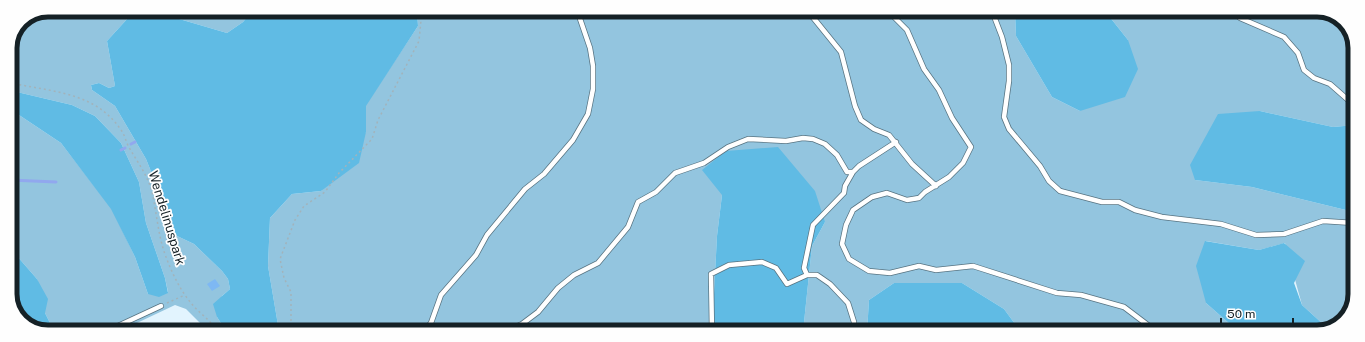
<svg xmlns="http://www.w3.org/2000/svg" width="1365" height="342" viewBox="0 0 1365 342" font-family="'Public Sans',sans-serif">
	<rect width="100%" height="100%" fill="#e2f4fe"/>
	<path fill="#93c5df" d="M48,10h205l-10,12 -16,11 -58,-17 -41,2 -21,23 8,45 -6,2 -10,-5 -8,2 1,5 23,16 31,53 12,30 8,30 11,17 17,8 28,27 6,8 2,10 -8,7 -5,21 9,14h-18l-22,-22 -11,-4 -55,26h-66l-9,-18 -8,-34 -27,-31v-139l51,34 51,66 23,48 13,37 20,-2 -3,-14 -19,-55 -7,-41 -18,-39 -26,-27 -23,-11 -55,-13 -7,-4v-40l11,-27z
		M417,10l598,1 1,25 36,61 28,14 48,-71 -23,-29h220l20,12 10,20v82l-22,2 -73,-16 -65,69 57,7 102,25v90l-12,21 -17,6 -1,-4 -22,-20 -17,-62 -26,7 -53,-9v62l33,29h-218l-17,-23 -42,-26h-68l-25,17 -2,32h-64l9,-86 13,-24 -103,-27 -5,41 -5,96 -433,-1 -11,-65 2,-48 22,-24 29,-3 45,-59 -1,-26 53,-80z"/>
	<path fill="#60bbe4" d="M253,10h164l1,16 -52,80v26l-7,31 -38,28 -29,3 -22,24 -2,48 11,65h-53l-9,-14 -4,-13 17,-15 -2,-10 -6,-8 -28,-27 -17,-8 -11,-17 -8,-30 -12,-30 -31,-53 -23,-16 -1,-5 8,-2 10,5 6,-2 -8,-45 21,-23 41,-2 58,17 16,-11z
		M1015,11h90l23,29 10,29 -13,28 -45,14 -28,-14 -36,-61z
		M10,88l7,4 55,13 23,11 26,27 18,39 7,41 19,55 3,15 -9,4 -11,-3 -13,-37 -24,-48 -50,-66 -51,-34z
		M1260,111l73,16 22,-2 -1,87 -102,-25 -57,-7 -5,-15 28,-51z
		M778,147l37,44 10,31 -13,24 -9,86h-91l5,-96 5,-41 -20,-25 24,-19z
		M1205,241l54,9 25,-7 21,18 -11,22 8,22 22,20 1,4 -8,3h-78l-33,-29 -10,-37z
		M10,248l27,31 11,20 -3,14 9,18c-52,0 -44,-46 -44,-83z
		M894,283h68l42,26 17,23h-154l2,-32z"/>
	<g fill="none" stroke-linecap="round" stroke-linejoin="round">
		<path stroke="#91a8ee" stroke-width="3" d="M131,144l4,-2
			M121,150l4,-2
			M10,180l46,2"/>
	</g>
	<path fill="#7eb8f3" d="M215,279l5,7 -8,5 -5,-7z"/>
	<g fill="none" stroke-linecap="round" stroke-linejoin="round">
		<defs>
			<path id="service" d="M807,10l34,42 14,54 6,14 13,9 15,6 23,29 24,22
				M888,11l19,19 17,39 15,21 13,28 19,29 -8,16 -14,14 -24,15 -6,6 -12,2 -20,-7 -15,4 -19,13 -7,15 -4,19 7,15 20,12 21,2 29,-7 17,4 37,-4 84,27 24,2 43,12 33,25
				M992,11l10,26 7,28v16l-5,36 5,12 31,37 9,15 11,10 42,11h17l16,8 27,7 59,7 35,11 28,-1 39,-13 31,2
				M1231,11l9,7 44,19 14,16 6,17 10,8 16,6 25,22
				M853,172l-8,14 -1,7 -31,32 -9,43 3,7h10l13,9 18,19 6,19v10
				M107,331l54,-25
				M424,331l7,-8 10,-28 35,-40 11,-20 38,-46 19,-15 29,-34 15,-26 5,-25v-23l-3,-18 -13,-38
				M505,332l17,-8 16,-12 20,-24 16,-13 24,-12 30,-36 10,-25 18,-10 19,-19 29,-10 24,-16 20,-8 38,2 17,-3 10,1 12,5 12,11 10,17h6l6,-6 37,-24
				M712,332l-1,-58 18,-9 33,-3 14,6 11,16 20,-9"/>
		</defs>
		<use href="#service" stroke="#587482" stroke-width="6"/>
		<path stroke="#a2b3bb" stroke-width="1.5" stroke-dasharray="2 3" stroke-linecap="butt" d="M10,81l6,3c39,8 80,9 105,46 4,5 5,13 9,19 8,14 18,27 22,43 5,22 6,44 14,65 6,16 14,33 25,46 8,10 19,17 27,28
			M167,303l18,-8
			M291,331v-39l-7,-14 -4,-19 15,-39 9,-14 21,-14 14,-19 33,-34 6,-19 41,-79 3,-31"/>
		<use href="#service" stroke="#fff" stroke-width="4.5"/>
	</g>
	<g text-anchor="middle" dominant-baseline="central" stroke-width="3.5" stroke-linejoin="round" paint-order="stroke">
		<g font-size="13" fill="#152126" stroke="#fefefe">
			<text transform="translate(167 218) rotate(73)">Wendelinuspark</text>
		</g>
	</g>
	<path d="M0 0H1365V342H0ZM48 17H1317A31 31 0 0 1 1348 48V294A31 31 0 0 1 1317 325H48A31 31 0 0 1 17 294V48A31 31 0 0 1 48 17Z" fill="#fefefe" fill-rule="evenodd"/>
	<path fill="none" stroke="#152126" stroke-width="5" d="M48 17H1317A31 31 0 0 1 1348 48V294A31 31 0 0 1 1317 325H48A31 31 0 0 1 17 294V48A31 31 0 0 1 48 17Z"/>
	<path d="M1221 318v6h72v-6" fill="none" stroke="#152126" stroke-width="2"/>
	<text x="1227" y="318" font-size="12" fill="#152126" stroke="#fefefe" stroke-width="3" paint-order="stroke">50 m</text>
</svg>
